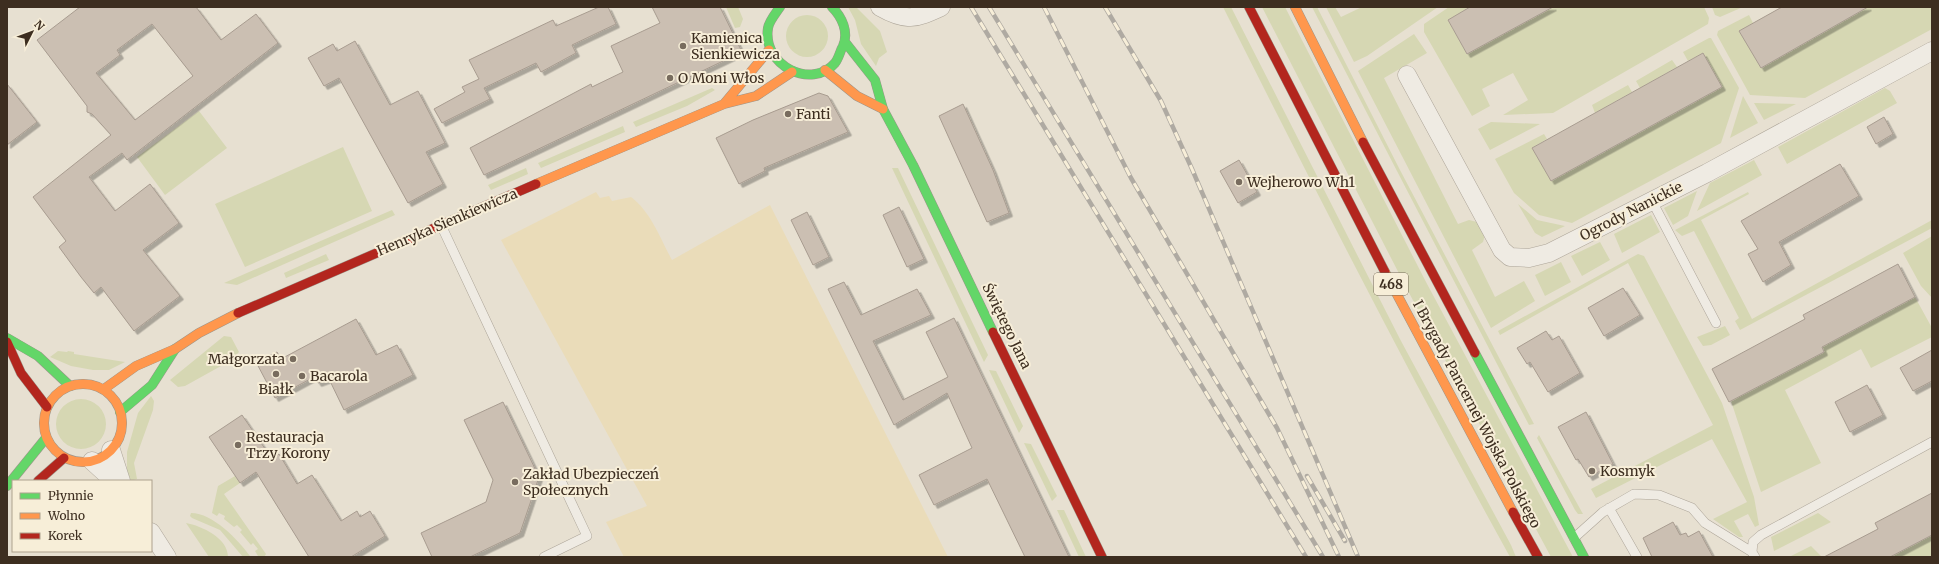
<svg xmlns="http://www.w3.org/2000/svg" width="1939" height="564" viewBox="0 0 1939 564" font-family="Merriweather,serif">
	<defs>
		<filter id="shadow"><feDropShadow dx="3.5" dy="3.5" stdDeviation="0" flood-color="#0004"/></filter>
	</defs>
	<rect width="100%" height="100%" fill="#e7e0d1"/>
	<path fill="#d6d7b3" d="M726,7h12l5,12 -3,8 -5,1z
		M848,7h8l24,24 7,21 -8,6 -3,8 -15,-22 -6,-24z
		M1223,7h8l170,334 110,204 5,12h-6c-100,-181 -194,-365 -287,-550z
		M1262,7h23l141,275 147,275h-22l-143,-266z
		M1312,7h5l83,163 134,254 -5,1 -18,-34z
		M1326,7h9l6,10 21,-10h76l-71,49 -13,6z
		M1449,7h16l2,2 -19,11 19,34 86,-47h151l5,11 -1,6 -155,89 -50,2 25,-15 -15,-27 -31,16 8,17 -18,10 -48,-84v-8z
		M1712,7h31l-23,10 -5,-2z
		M1868,7h64v22l-127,69 -55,-3 -33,-60 1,-4 31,-16 4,8 -13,8 21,37z
		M786 36a21 21 0 1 1 42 0a21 21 0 1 1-42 0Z
		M1414,34l13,19 -43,25 74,146 11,-4 8,2 8,13 -2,7 -11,8 23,47 29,-16 11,20 -44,27 -133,-257z
		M1709,38h2l28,50 -18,55 -149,80 -33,-8 -25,-22 -19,-34 49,-25 3,5 -15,9 19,33 155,-85 -3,-43 -15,8 -5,-9z
		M1672,60l5,7 -37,21 -4,-7z
		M1628,85l4,7 -37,21 -3,-8z
		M712,88l3,2 -28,16 -51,21 -3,-5z
		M1885,88l5,3 7,12 -110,61 -9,-17z
		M1743,96l15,27 -28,15z
		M1754,103l42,1 -32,16z
		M199,111l28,37 -62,47 -28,-38z
		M1491,122l49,2 -50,26 -12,-21z
		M623,126l2,6 -84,36 -3,-5z
		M343,147l29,64 -127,56 -30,-63z
		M1754,160l8,15 -65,36 13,-28z
		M526,168l2,6 -37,16 -3,-5z
		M892,168h6l90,187 -4,7z
		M1697,191l-9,25 -15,9 -9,-17z
		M1748,192l1,2 -48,26 51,99 180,-99v8l-192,102 -5,-9 4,-3 -45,-87 -12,5 -7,-6z
		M1518,204l19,16 28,6 -23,11 -7,-4z
		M392,210l3,5 -158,70 -13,-2z
		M1651,215l9,17 -38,21 -8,-19z
		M1932,236v62l-11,-12 -18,-33z
		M1600,242l10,18 -28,16 -11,-20z
		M326,254l3,6 -43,18 -2,-5z
		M1638,254l6,2 78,147 32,94 5,28 -4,2 -7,-13 -14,7 9,16h-4l-26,-18 34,-17 -35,-63 -116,59 -5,-9 122,-64 -85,-162 -128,72 -2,-4z
		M1561,262l10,20 -26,14 -10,-21z
		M1915,297l17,31v9l-61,31 -10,-19 -76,41 36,73 -60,29 -30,-91 93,-49 -2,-5z
		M1725,326l5,9 -19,10 -8,1 -6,-9z
		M224,336l7,1 8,15 -9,9 -45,25 -7,1 -8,-7z
		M58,351l9,1 1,-1 6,1v2l51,8 -16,8h-16l-22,-4 -21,-9z
		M989,370l7,1 27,55 -4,7z
		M151,396l3,5 -1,9 -19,53 3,16 -6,2 -4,-10v-19l11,-39z
		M56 424a25 25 0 1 1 50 0a25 25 0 1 1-50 0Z
		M1539,435l44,79h-5l-3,-4 -38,-72z
		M1024,443l7,1 26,52 -5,5z
		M235,476l5,7 -16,11 42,60 -2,3 -6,-1 -3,-5 3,-2 -5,-6 -2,2 -11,-13 2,-2 -5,-5 -3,2 -10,-8 1,-3 -6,-3 -2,3 -5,-3 6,-27z
		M1057,510h7l22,47h-7z
		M191,513c22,0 47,27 59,43l-7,1 -23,-27 -28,-12 -2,-2z
		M1818,513l13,9 -57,29 -3,-14z
		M186,523c16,3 42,15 42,34h-19z
		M1932,535v22h-37l-1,-2z
		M1811,546l11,11h-33z"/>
	<path fill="#eadcb9" d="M596,192l4,6 9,-2 3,5 19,-4c20,15 29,41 41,63l98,-55 178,352h-324l-18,-35 41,-16 -146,-266z"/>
	<path fill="#cbbfb2" stroke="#a89c90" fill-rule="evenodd" filter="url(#shadow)" d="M80,7h116l25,33 35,-26 22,29 -151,117 -5,-7 -33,24 26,34 35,-27 29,39 -36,27 37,46 -46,35 -33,-44 -7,6 -13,-16 -22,-30 7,-6 -33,-44 78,-62 -19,-21 -5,-2v-6l-50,-66zM152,24l41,52 -58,44 -39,-47 24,-18 -3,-5z
		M599,7h9l8,17 -44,21 4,8 -35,19 -5,-9 -52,25 6,11 -48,24 -8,-14 31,-17 -3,-5 17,-8 -10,-19 84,-40 3,6z
		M652,7h68l22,45 -258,123 -14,-27 121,-64 1,3 31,-15 -12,-26 49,-23z
		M1470,7h83l-86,47 -19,-34z
		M1782,7h86l-107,61 -22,-37z
		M355,41l35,64 28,-14 27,52 -19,9 17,32 -35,19 -69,-125 -15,8 -16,-28 25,-14 4,7z
		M1703,53l19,34 -171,94 -19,-33z
		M7,84l30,38 -30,23z
		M819,93l9,3 20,36 -84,36 1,3 -26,13 -23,-46 37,-18z
		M963,104l30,66 16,43 -22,9 -48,-106z
		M1884,117l9,17 -17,10 -9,-17z
		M1239,160l18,32 -19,11 -18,-32z
		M1840,164l19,32 -80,46 12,23 -28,17 -15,-28 10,-5 -17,-28z
		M899,207l25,52 -17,8 -24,-52z
		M807,212l22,45 -16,8 -22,-45z
		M1898,264l17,33 -93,50 2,5 -95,50 -17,-33 93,-50 -2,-4z
		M844,282l17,33 56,-26 14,26 -58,26 30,59 45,-23 -22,-45 28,-14 115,239h-44l-38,-78 -53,26 -15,-30 53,-27 -25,-55 -53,32 -66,-136z
		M1623,288l17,27 -36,21 -16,-28z
		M356,319l20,36 21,-10 16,30 -69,35 -15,-31 -11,4 -4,-6 -39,21 -19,-36 21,-10 4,7z
		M1546,331l6,9 7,-4 21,37 -32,19 -18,-30 -3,2 -10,-16z
		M1932,350v31l-19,10 -13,-23z
		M1867,385l16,30 -33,17 -15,-30z
		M503,402l36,75 -19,56 -50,24h-38l-11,-24 65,-31 7,-22 -29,-60z
		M1586,412l27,52 -24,13 -11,-18 -2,1 -18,-33z
		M242,415l30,44 7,-5 18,30 15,-9 29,46 16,-10 3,6 10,-6 15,25 -34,21h-42l-53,-85 -16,11 -31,-46z
		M1932,493v42l-42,22h-66l54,-28 -3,-6z
		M1673,522l7,13 6,-2 2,4 11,-6 14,26h-61l-9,-19z"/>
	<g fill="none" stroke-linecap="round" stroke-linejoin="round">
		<defs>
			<path id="lane" d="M1652,201l64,122
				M441,225l146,311 -43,21
				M1609,508l28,49
				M1574,538l29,-26 31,-18 25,1 33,13 13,15 47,29 3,5
				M1752,552l1,-10 8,-7 171,-93"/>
			<path id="street" d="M880,7c26,15 35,12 61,0
				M1407,75l95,175 8,7 19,1 20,-5 158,-80 225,-122
				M111,450l10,31
				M92,461l22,20
				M151,532l16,25"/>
			<path id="fast" d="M780,7c-4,6 -11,14 -12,21 -6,38 44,62 67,35 4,-5 5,-12 8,-17 6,-14 -1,-29 -11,-39
				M845,42l30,38 8,29 30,56 80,167
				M7,338l31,18 32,30
				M1475,353l109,204
				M120,412l32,-27 23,-36
				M7,486l39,-48"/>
			<path id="slow" d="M1295,7l68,135
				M825,70l32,26 26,13
				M724,104l45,-54
				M536,184l188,-80 32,-8 36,-24
				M1385,272l128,240
				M44 423a39 39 0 1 1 78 0a39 39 0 1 1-78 0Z
				M104,389l32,-23 39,-17 24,-16 39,-20"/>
			<path id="jam" d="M1249,7l136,265
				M1363,142l112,211
				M238,313l298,-129
				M993,332l109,225
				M7,342l14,31 26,34
				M38,481l26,-23
				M1513,512l25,45"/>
		</defs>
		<use href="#lane" stroke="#ada599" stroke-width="10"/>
		<use href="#street" stroke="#ada599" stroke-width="19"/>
		<use href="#fast" stroke="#9c958a" stroke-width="10"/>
		<use href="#slow" stroke="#9c958a" stroke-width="10"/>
		<use href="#jam" stroke="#9c958a" stroke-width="10"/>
		<use href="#lane" stroke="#efebe3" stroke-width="9"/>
		<use href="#street" stroke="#efebe3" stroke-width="18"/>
		<use href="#fast" stroke="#63d668" stroke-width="9"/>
		<use href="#slow" stroke="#ff974d" stroke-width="9"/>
		<use href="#jam" stroke="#b3261e" stroke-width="9"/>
		<defs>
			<path id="rail" d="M971,7l335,550
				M989,7l334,550
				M1044,7l87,171 146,250 62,129
				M1105,7l56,94 31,68 166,388
				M1307,476l38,65"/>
		</defs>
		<use href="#rail" stroke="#afaaa2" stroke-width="4.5"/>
		<use href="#rail" stroke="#f7eed8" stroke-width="3" stroke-dasharray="9" stroke-linecap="butt"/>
	</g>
	<g fill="#786c5e" stroke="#f7eed8" stroke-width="1.5">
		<circle cx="683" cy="46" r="4"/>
		<circle cx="670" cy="78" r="4"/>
		<circle cx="788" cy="114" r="4"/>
		<circle cx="1239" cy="182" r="4"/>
		<circle cx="293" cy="359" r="4"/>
		<circle cx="276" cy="374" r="4"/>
		<circle cx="302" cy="376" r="4"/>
		<circle cx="238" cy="445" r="4"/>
		<circle cx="1592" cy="471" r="4"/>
		<circle cx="515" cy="482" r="4"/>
	</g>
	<g text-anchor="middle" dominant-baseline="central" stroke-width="4" stroke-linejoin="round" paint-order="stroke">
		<rect fill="#f7eed8" stroke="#756857" stroke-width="1" x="1374" y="273" width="34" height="22" rx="3"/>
		<g font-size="13" font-weight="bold" fill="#3d2e20">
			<text x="1391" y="284">468</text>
		</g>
		<g font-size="14" fill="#3d2e20" stroke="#f7eed8" text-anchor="start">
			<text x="691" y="38">Kamienica<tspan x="691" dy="16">Sienkiewicza</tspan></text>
			<text x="678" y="78">O Moni Włos</text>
			<text x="796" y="114">Fanti</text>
			<text x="1247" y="182">Wejherowo Wh1</text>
			<text x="285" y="359" text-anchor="end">Małgorzata</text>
			<text x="310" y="376">Bacarola</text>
			<text x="276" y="389" text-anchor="middle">Białk</text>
			<text x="246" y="437">Restauracja<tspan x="246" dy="16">Trzy Korony</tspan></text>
			<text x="1600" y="471">Kosmyk</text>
			<text x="523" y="474">Zakład Ubezpieczeń<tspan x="523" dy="16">Społecznych</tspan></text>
		</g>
		<g font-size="14" fill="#3d2e20" stroke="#f7eed8">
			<text transform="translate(1631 211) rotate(-27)">Ogrody Nanickie</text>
			<text transform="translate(447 222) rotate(-23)">Henryka Sienkiewicza</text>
			<text transform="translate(1007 326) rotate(64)">Świętego Jana</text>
			<text transform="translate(1477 414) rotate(62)">I Brygady Pancernej Wojska Polskiego</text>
		</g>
	</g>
	<rect width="1939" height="564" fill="none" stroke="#3d2e20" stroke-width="16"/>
	<rect x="12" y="480" width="140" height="72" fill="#f7eed8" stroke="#ada18e"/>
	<rect x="20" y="493" width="20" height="6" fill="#63d668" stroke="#ada18e"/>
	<text x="48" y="500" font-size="12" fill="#3d2e20">Płynnie</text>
	<rect x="20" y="513" width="20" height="6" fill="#ff974d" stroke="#ada18e"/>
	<text x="48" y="520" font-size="12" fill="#3d2e20">Wolno</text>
	<rect x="20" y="533" width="20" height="6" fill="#b3261e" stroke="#ada18e"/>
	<text x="48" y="540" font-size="12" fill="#3d2e20">Korek</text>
	<g transform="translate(32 32) rotate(48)" stroke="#f7eed8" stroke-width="3" paint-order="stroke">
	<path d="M0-3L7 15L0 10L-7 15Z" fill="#3d2e20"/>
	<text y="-6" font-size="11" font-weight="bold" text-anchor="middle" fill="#3d2e20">N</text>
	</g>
</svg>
